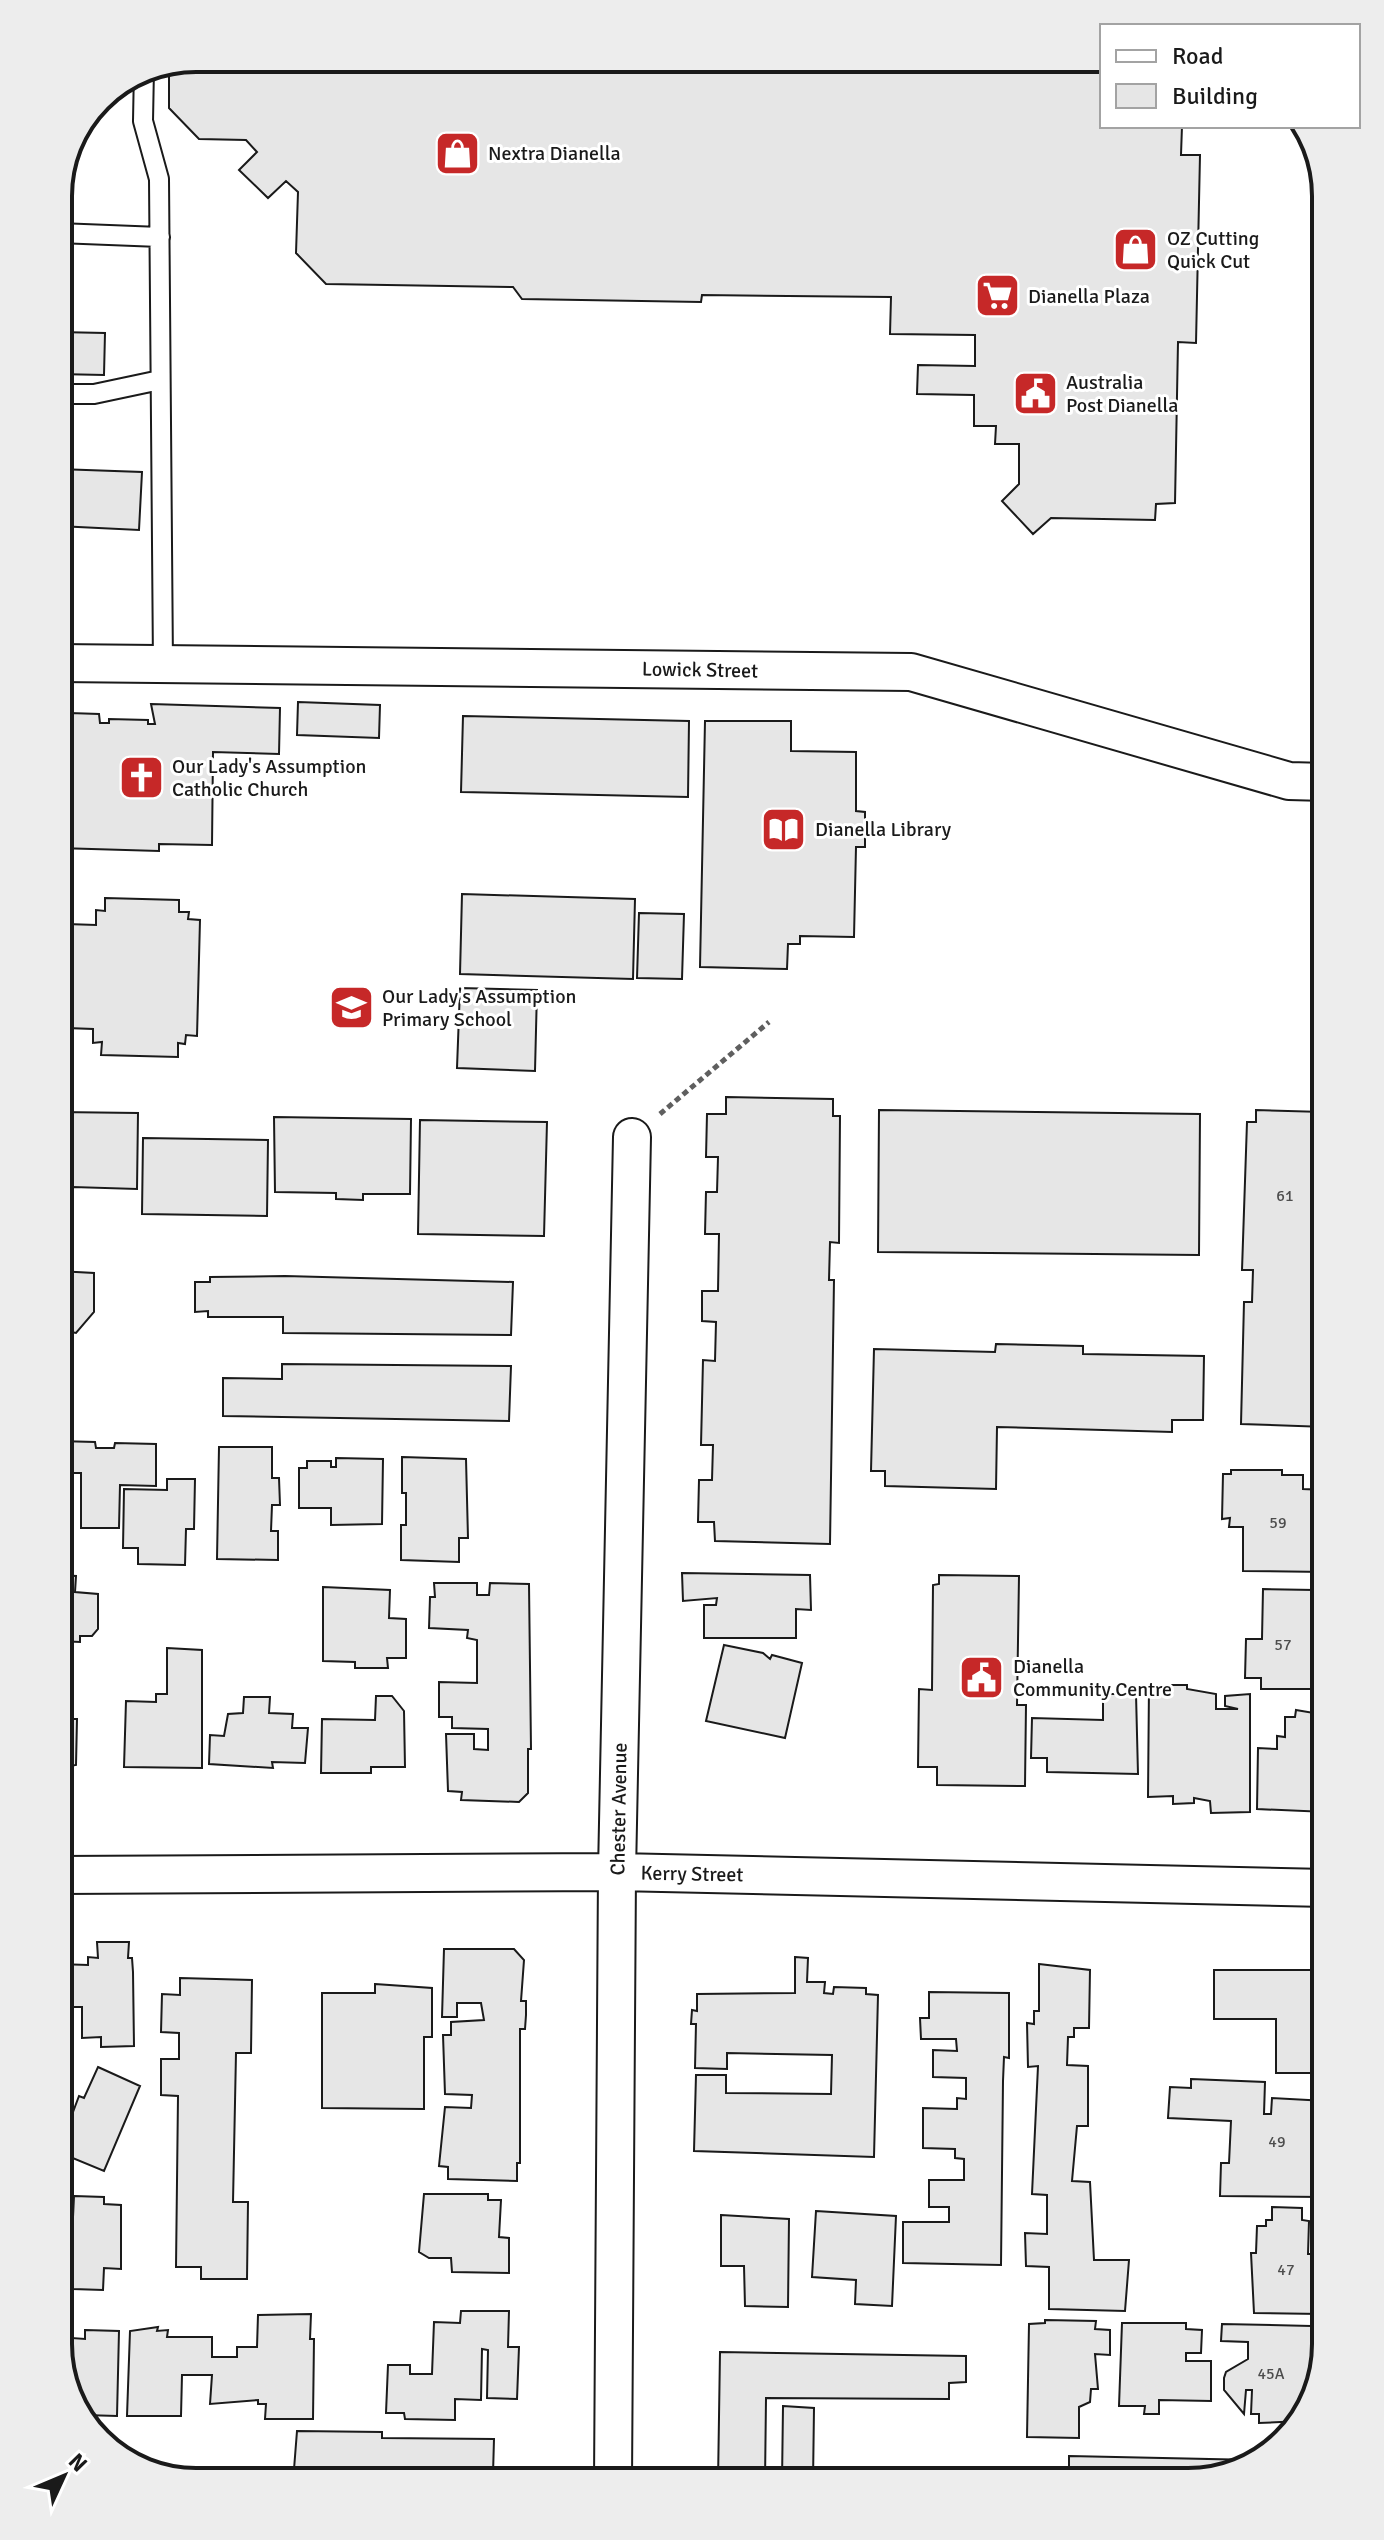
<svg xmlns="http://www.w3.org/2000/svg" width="1384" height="2540" viewBox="0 0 1384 2540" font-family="Signika,sans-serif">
	<rect width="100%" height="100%" fill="#fff"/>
	<path fill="#e6e6e6" stroke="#1a1a1a" stroke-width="2" d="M1102,59v67h80l-1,29h19l-4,188 -18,-1 -3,161 -19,1 -1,16 -104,-2 -18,16 -31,-33 17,-17v-40h-24l1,-18h-22v-31l-57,-1 1,-29 57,1v-31l-85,-1 1,-37 -189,-2 -1,7 -179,-3 -9,-12 -187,-3 -30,-31 2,-61 -12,-11 -18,17 -29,-28 18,-18 -11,-12 -47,-1 -30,-31v-40z
		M58,332l47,1 -1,42 -46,-1z
		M58,469l84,3 -3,58 -81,-4z
		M298,702l82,3 -1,33 -82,-3z
		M151,704l129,4 -1,46 -66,-2 -1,93 -53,-1v7l-101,-3v-49h11l1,-86 29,1 1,9h9v-4l39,1v4h7z
		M463,716l226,5 -1,76 -227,-5z
		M705,721h86v30l65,1v59l9,1v35h-9l-2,90 -54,-1v8h-12l-1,25 -87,-2z
		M462,894l173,5 -2,80 -173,-5z
		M105,898l74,2v12h10l-1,7 12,1 -3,116 -11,-1 -1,9 -7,-1v14l-77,-2 1,-13 -9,1v-14l-26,-1 1,-64h-10v-57h9v17l29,1v-15l9,1z
		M639,913l45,1 -2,65 -45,-1z
		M460,988l77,2 -2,81 -78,-3z
		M726,1097l107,2v17h7l-1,127 -9,-1 -1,38h5l-4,264 -115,-3 -1,-19h-16l1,-42h13l1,-35h-12l2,-85 12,1 1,-39 -14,-1v-30h16l1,-57h-14l1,-42h11l1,-35h-12l1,-43h19z
		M1323,1106l3,1v320l-85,-3 3,-122h8l1,-32h-11l5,-148h9v-12l67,2z
		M879,1110l321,4 -1,141 -321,-3z
		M58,1112l80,1 -1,76 -64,-2 -1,8 -14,-1z
		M274,1117l137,2 -1,75h-47v6l-27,-1v-6l-61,-1z
		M420,1120l127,2 -3,114 -126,-2z
		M143,1138l125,2 -1,76 -125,-2z
		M58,1271l36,2v39l-18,21 -5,-1v7l-13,-1z
		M285,1276l228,6 -2,53 -228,-2v-16h-75v-6l-13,1v-30h15v-5z
		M996,1344l87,2v8l121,2 -1,64h-31v12l-175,-5 -1,62 -111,-3v-15h-14l3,-122 121,3z
		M282,1364l229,2 -2,55 -286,-5v-38l59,1z
		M58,1441l37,1 1,6h18l1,-5 41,1v42l-36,-1 -1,43h-38v-55h-23z
		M219,1447h53v31h7l1,27h-8l-1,26h7v29l-61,-1z
		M402,1457l64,2 2,79h-9v24l-58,-2v-35h5v-32h-4z
		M336,1458l47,1 -1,65 -51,1v-17h-32v-40h8v-7h24v6h5z
		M1231,1470h51v5h21v14l23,1v82l-83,-1v-44h-14l1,-9 -8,1 1,-45h8z
		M167,1479h28l-1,50h-8l-1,36 -47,-1v-16h-15l1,-59 43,1z
		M682,1573l128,2 1,35 -15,-1v29h-92v-33h12l1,-7 -34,3z
		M58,1575l18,1 -1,16 23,2v35l-6,7h-12v6l-22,-1z
		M939,1575l80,1 -2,129h9l-1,81 -88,-1v-18h-19l1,-78 13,1 1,-105 6,-1z
		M434,1583h43v12h12l1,-12 39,1 2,165h-3v44l-9,9 -58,-2 1,-8 -14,-1 -2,-57h28v15l14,1v-21l-36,-1v-11h-13v-35l38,1v-43l-10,-2 1,-8 -39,-2 1,-31h5z
		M323,1587l67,3 -1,28 17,1v39h-19l1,10h-33v-6l-32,-1z
		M1263,1589l51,1v32h6v29l-6,1 -1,37h-52v-11h-16l1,-39h16z
		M724,1645l39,8 7,6 2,-4 30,8 -17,75 -79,-17z
		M167,1648l35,2v118l-78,-1 2,-66 30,1v-8h11z
		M1149,1685h38v4l29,5v15h22l-13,-3v-10l25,-2v118l-39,1 -1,-12 -16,-3v5l-21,1v-8l-25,1z
		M1103,1694h33l2,80 -91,-2v-14h-16l1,-40 71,2z
		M376,1696h16l12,15 1,56h-34v6h-50l1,-54 53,1z
		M244,1697h26l-1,16 24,1 -1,14h16l-3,35 -33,-1 1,6 -64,-4 1,-29 14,1 4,-22 15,-1z
		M1296,1710l30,5v97l-69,-3 1,-61 19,1v-13l8,1v-20h10z
		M58,1719h19l-1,46 -6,1v21l-12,-1z
		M97,1942h32l-1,16h4l1,14 1,74 -33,1v-10l-19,1v-31h-24v-43l30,1v-8l10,1z
		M444,1949h70l10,11 -3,41h5v14l-1,14h-5v134h-3v18l-69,-2v-12l-9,-1 6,-59 26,1 1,-13 -27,-1 -2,-59h8v-13l33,-2 -3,-17h-24v14h-15z
		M795,1957l13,1 -1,24h18l-1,11 9,1 1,-7 32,1v6l12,1 -4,162 -180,-6 2,-76h30v18l105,1 1,-39 -105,-2v16l-32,-1 1,-44h-5l1,-14 5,1v-17l98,-1z
		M1039,1964l51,6 -1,58h-15v9h-6l-1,28 21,1v60h-11l-5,55 18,1 4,78h35l-4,51 -76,-2v-42l-23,-1 -1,-33 22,1v-39l-15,-1 6,-128 -10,1 -1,-44 7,1v-13h5z
		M1214,1970h111l-1,103h-48v-54h-62z
		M180,1978l72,2 -1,73h-15l-3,149h15l-1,77h-46v-12h-25l2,-171 -17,-1v-36h18v-26l-18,-1 1,-38 18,1z
		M375,1984l57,4v49h-8v72l-102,-1v-115h53z
		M929,1992l80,1v65l-5,-1 -1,24 -2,184 -98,-2v-41h46v-15h-20v-27h35v-21l-9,-1v-9l-32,-1v-40l34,1v-11l9,1v-21l-33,-1v-27l24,1 -1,-12h-35l-1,-21h9z
		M98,2067l42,19 -36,85 -46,-19 21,-56 5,2z
		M1191,2079l74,3 -1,32h7l1,-16 54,3 -4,96 -102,-1 1,-33h8l2,-42 -63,-3 2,-31 21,1z
		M424,2194h64v6h13l-2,37 10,1v35l-57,-1 -1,-14h-22l-10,-6z
		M74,2196l30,1v7l17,1v64l-17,-1 -1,22 -30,-1v-21h-15v-52l15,1z
		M1272,2207l30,1v12l7,1 -1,33h14l-1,60 -67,-1 -3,-60h5l1,-27h9v-6h6z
		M816,2211l80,5 -4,90 -37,-2 1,-24 -44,-3z
		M721,2215l68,4 -1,88 -43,-1 -1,-40h-23z
		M461,2311h48l-1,36h11l-2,52 -30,-1 1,-48 -6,-1 -1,51 -26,-1v21l-50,-1 -1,-6h-18l2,-48h22v9h22l2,-52 26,1z
		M311,2314l-1,25h4l-1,80h-48l1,-15h-8v-4l-48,4 2,-29h-30l-1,41h-54l3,-85 28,-4 -1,4 11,-1 -1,7h45v20h25v-10h20l1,-32z
		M1045,2320l51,1 -1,8 15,1v25l-15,-1 3,35h-7l-1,13 -11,5v31l-52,-1 2,-113 16,-1z
		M1311,2322h15v22l-1,4h-7l-2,28 -1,6h-5l-8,39 -43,2v-9h-8l1,-24h-6l-2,24 -20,-24v-12l2,-6 22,-13v-17l-27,-1 1,-17 89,2z
		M1122,2323h64v6l16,1 -1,23h-15v8h25v40l-52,-1v14h-15l1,-8h-26z
		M85,2330l34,1 -2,85 -33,-1 -15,-18 -11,-60 27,2z
		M720,2352l246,4v26l-17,1v16l-183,-1 -1,84h-47z
		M783,2406l31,2 -1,74h-31z
		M297,2431l85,1v6l112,1 -1,35 33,1v7h-86l1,-9h-11l-1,9h-136z
		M1069,2456l185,4 -13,11 -53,11h-119z"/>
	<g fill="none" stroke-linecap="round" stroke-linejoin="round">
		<defs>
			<path id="lane" d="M144,68l-1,53 16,58 4,486
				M58,233l102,4
				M58,394h36l66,-14"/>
			<path id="street" d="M58,663l853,9 378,109 37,1
				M58,1875l559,-3 709,16
				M613,2482l4,-610 15,-735"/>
		</defs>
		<use href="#lane" stroke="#1a1a1a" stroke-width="22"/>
		<use href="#street" stroke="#1a1a1a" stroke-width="40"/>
		<path stroke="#5f5f5f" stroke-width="5" stroke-dasharray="6 4" stroke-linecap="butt" d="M660,1114l109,-92"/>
		<use href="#lane" stroke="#fff" stroke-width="18"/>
		<use href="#street" stroke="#fff" stroke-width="36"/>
	</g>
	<defs>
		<symbol id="shop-square" viewBox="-11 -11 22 22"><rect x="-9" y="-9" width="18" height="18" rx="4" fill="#c62828" stroke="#fff"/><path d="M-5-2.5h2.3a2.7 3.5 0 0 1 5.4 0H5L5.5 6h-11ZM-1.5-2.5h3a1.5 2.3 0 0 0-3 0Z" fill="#fff"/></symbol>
		<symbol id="supermarket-square" viewBox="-11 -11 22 22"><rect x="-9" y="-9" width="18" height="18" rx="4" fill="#c62828" stroke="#fff"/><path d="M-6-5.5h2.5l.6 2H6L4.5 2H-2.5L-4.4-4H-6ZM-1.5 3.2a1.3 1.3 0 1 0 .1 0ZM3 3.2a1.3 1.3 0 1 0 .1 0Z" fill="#fff"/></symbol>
		<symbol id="civic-square" viewBox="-11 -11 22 22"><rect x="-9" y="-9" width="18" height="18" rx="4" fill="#c62828" stroke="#fff"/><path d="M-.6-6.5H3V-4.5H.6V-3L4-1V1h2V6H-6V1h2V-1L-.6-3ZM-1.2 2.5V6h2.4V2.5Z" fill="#fff"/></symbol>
		<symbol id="church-square" viewBox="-11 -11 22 22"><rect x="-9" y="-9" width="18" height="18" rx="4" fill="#c62828" stroke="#fff"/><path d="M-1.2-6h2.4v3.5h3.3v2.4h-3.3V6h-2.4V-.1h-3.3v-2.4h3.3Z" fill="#fff"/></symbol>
		<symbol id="library-square" viewBox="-11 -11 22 22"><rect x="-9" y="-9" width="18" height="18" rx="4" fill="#c62828" stroke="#fff"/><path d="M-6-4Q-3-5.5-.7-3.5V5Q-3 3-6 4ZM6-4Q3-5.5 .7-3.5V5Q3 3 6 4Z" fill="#fff"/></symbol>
		<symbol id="school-square" viewBox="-11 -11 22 22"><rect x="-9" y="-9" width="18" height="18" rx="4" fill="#c62828" stroke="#fff"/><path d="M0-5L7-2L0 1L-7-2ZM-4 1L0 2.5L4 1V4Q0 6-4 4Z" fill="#fff"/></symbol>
	</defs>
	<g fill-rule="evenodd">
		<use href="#shop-square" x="432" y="128" width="51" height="51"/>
		<use href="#shop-square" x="1110" y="224" width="51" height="51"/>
		<use href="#supermarket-square" x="972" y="270" width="51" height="51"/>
		<use href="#civic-square" x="1010" y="368" width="51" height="51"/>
		<use href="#church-square" x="116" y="752" width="51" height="51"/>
		<use href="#library-square" x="758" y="804" width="51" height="51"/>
		<use href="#school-square" x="326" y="982" width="51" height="51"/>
		<use href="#civic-square" x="956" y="1652" width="51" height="51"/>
	</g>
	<g text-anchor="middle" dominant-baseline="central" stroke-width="6" stroke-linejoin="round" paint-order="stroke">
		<g font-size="16" fill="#4d4d4d">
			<text x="1285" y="1196">61</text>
			<text x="1278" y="1523">59</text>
			<text x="1283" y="1645">57</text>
			<text x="1277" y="2142">49</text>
			<text x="1286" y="2270">47</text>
			<text x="1271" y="2374">45A</text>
		</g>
		<g font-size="20" fill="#1a1a1a" stroke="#fff" text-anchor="start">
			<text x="488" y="153">Nextra Dianella</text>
			<text x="1167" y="238">OZ Cutting<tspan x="1167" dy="23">Quick Cut</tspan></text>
			<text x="1028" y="296">Dianella Plaza</text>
			<text x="1066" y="382">Australia<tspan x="1066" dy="23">Post Dianella</tspan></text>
			<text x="172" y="766">Our Lady's Assumption<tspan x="172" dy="23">Catholic Church</tspan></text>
			<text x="815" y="829">Dianella Library</text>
			<text x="382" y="996">Our Lady's Assumption<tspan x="382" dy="23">Primary School</tspan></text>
			<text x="1013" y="1666">Dianella<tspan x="1013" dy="23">Community Centre</tspan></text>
		</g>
		<g font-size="20" fill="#1a1a1a" stroke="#fff">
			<text transform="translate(700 670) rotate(1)">Lowick Street</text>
			<text transform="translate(619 1809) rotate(-89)">Chester Avenue</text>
			<text transform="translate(692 1874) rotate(1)">Kerry Street</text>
		</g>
	</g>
	<path d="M0 0H1384V2540H0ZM196 72H1188A124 124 0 0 1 1312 196V2344A124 124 0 0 1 1188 2468H196A124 124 0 0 1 72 2344V196A124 124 0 0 1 196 72Z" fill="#ededed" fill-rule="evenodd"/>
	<path fill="none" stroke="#1a1a1a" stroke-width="4" d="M196 72H1188A124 124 0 0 1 1312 196V2344A124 124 0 0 1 1188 2468H196A124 124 0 0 1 72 2344V196A124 124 0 0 1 196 72Z"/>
	<rect x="1100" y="24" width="260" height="104" fill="#ffffff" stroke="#a3a3a3" stroke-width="2"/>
	<rect x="1116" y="50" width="40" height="12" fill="#ffffff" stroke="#a3a3a3" stroke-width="2"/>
	<text x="1172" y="64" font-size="24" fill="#1a1a1a">Road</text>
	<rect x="1116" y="84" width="40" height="24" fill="#e6e6e6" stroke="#a3a3a3" stroke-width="2"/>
	<text x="1172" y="104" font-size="24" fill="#1a1a1a">Building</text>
	<g transform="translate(64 2476) rotate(46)" stroke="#ffffff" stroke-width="6" paint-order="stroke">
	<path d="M0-6L14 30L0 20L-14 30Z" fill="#1a1a1a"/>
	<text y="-12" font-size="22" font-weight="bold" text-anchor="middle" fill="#1a1a1a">N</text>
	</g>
</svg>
